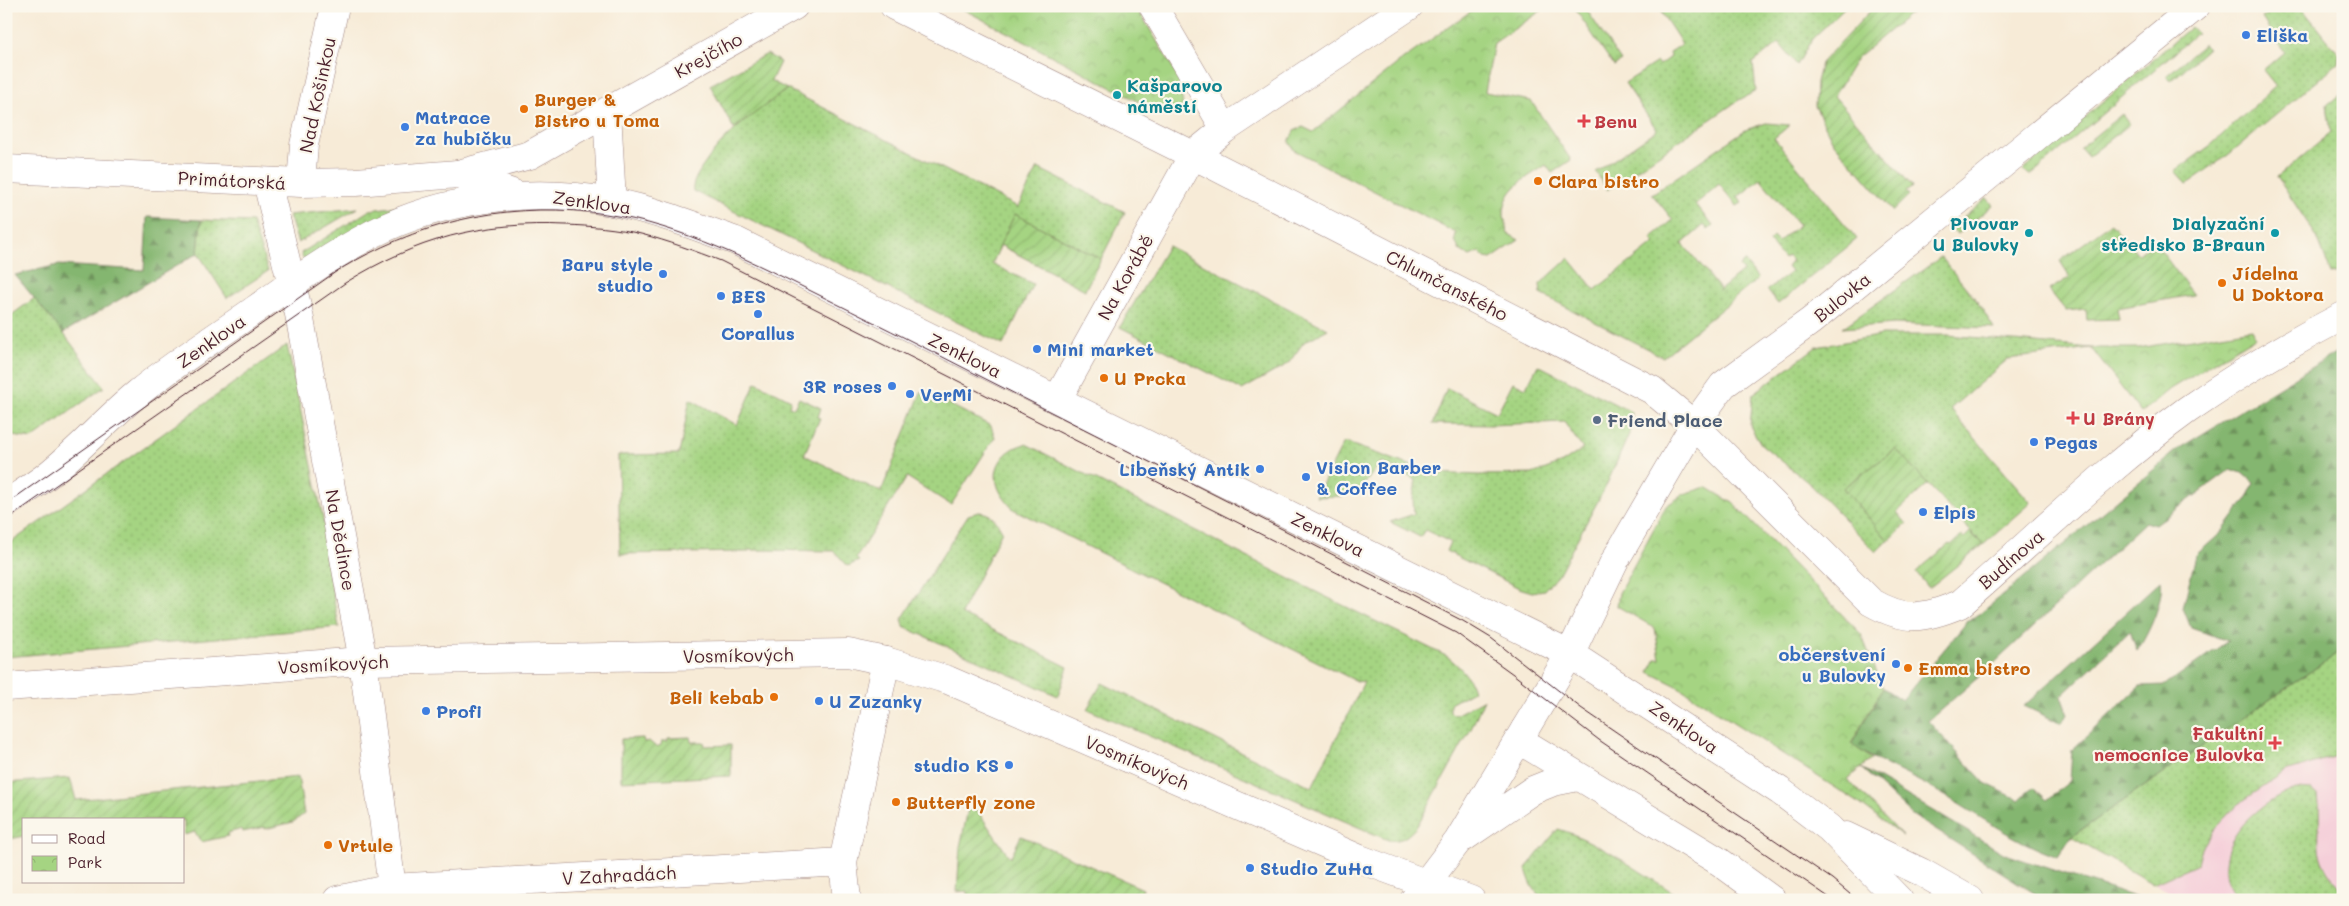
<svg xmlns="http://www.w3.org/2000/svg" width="2349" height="906" viewBox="0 0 2349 906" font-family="Mali,sans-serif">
	<defs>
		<pattern id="grass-dots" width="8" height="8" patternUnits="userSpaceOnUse" patternTransform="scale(1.25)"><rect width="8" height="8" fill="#a5d482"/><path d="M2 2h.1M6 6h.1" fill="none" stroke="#90b670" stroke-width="1.8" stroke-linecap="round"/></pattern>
		<pattern id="forest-firs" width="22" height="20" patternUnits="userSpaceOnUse" patternTransform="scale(1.25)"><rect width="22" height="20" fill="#84b670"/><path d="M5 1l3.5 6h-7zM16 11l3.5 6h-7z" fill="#6e935c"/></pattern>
		<pattern id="park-crowns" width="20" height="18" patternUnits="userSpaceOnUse" patternTransform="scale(1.25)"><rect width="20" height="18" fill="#a5d482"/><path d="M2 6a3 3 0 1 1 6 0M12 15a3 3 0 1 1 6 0" fill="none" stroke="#90b670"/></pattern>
		<pattern id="garden-furrows" width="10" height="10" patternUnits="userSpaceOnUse" patternTransform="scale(1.25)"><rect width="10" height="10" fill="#a5d482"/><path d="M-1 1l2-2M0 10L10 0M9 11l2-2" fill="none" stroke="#90b670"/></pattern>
	</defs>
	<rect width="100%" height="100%" fill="#fbf7ec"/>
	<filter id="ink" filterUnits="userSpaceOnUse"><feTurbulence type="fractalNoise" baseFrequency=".02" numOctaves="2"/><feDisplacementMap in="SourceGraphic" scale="10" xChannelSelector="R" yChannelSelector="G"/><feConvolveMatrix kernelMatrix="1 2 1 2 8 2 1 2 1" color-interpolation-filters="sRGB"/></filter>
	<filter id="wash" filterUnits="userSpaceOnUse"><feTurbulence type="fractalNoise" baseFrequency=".0096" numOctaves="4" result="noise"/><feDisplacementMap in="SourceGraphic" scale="20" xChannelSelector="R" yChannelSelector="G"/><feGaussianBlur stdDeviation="1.12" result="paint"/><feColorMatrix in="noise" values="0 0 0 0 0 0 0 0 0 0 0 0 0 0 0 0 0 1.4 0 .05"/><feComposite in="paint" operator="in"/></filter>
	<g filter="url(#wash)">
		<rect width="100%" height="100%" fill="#f7ebd7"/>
		<path fill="#f5cfd9" d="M2343,649v251h-159l-113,-63z"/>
		<path fill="url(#grass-dots)" stroke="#787a56" d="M1657,6h189l-34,33 -15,26 -18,-22 -26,20 3,28 -17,9 -132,90 -11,-18 61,-42 -32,-47 32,-21 2,3 11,-8 -1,-4 13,-9z
			M2278,6h22l39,48 -1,9 -110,92 -41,29 -12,-13 36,-26 65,-59 -13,-16 21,-18 -22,-34z
			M2191,27l6,6 -166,142 -8,-5z
			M787,89l231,118 20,-39 87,44 -24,47 -86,-45 -23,50 41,20 -30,61 -310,-154c-1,-8 4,-15 8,-22 22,-34 53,-56 86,-80z
			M2343,92v179l-12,3 -14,-37 -40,-60 54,-44 -4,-28z
			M1766,123l24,2 -16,13 83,101 -79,65 -11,-14 24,-18 -4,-5 5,-6 -4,-5 -4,3 -15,-18 4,-4 5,5 22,-18h-2l-37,-44 1,-2 -24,19 4,6 -5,3 -19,-23v2l-22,19 -2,-1 19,23 -5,4 -4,-5 -23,20 2,-1 37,45 -1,2 24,-20 -4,-5 5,-5 14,18 -95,78 -122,-63 -1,-10 29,-26 26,32 58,-46 2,-1 -4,-5 22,-18 -21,-26 93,-64z
			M1987,198l6,7 -35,29 -8,-5z
			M420,203l-114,57 -4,-3 -1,-4 69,-43z
			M358,208l-60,35 -9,-28z
			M201,220l51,2 16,49 -41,27 -29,-45z
			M1168,246l160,83 -24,13 -16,22 -46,26 -122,-63z
			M1941,257l35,43 18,28 -99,-4 -53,4z
			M36,297l68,90 -72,52 -26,-4v-116z
			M1883,335h65l143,13 -83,11 -58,50 81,94 -48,42 -87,-96 -53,39 45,52 -12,12 -65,-67 -50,-41 -11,-18 3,-32 63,-47z
			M287,345l40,193 -2,13 14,76 -333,30v-111z
			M1538,365l93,47 2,13 -27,61 -48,89 -14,15 -12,2 -13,-4 -73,-37 4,-9 -25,-12 -5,7 -30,-15 24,-8 -1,-15 3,-19 -35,-18 -21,28 -18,6 -26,1 28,-55 88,31 47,2 53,-1 30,-11 21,-14 -19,-27 -73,3 -58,-1 14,-36 50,25 16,-31 13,6z
			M756,382l35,18 -2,6 5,2 5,-10 22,10 -3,9 2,1 -16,37 77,37 41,-102 69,36 4,11 -44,68 -44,-28 -51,81 3,3 -11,5 -14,-15 -86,-1v2l-128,2 -2,-99 61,-1 11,-55 47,26z
			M1026,444l270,138 152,75c12,10 22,19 25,34l-23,13v8l5,3 29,-16 -12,28 -55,99c-9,10 -15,16 -29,14l-301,-131 15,-26 210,104 52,-105 -8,-1 -343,-172c-7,-8 -14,-16 -16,-26 -5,-20 12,-36 29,-39z
			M979,512c13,1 17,8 23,19l-41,83 107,53 -10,29 -154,-69 -2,-8 66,-104z
			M2343,649v105l-57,18 -48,32 -25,26 -11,18 -4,16 -45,20 -82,-47z
			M2296,789l16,1 6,5c6,45 -12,58 25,96v9h-106c-4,-7 -9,-13 -11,-21 -9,-42 36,-78 70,-90z
			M1558,829c39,11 91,49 127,71h-141c-10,-8 -15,-19 -18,-32z"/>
		<path fill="url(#forest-firs)" stroke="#676a4e" fill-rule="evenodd" d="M147,217l54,3 -3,33 -135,80 -48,-58 43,-10 86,5z
			M2343,348v301l-272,188 -13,20c-49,-17 -87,-48 -132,-72 -25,-14 -51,-24 -75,-40l32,-57 19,12 65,-78 14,-9 200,-166zM2231,469l11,4 12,10 -8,17 -24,32 -26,23 -13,53 8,20 37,13 -63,44 -25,1 -68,64 -2,31 -23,19 -14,-13 -14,13 -34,-17 -57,-62 61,-53 156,-146 10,3z
			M2161,580c3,21 -12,53 -24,71l-7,-20 -69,65 7,19 -8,8 -36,-17z
			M1861,768l144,86 138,46h-98l-133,-85z"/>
		<path fill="url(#park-crowns)" stroke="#787a56" d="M957,6h179l49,82 -7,2c8,13 6,20 -9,25l-26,-11z
			M1478,6h70l-54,37 -9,49 46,9 40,59 -19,13 -6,-8c-19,13 -42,23 -42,49 0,7 5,14 3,19l12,7 -28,19 -6,-1 -6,-6 -9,4 -11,-6 -4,-10 1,-7 -162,-83 -5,-8 5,-11 9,-4 10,5 85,-69z
			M1573,6h11l37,55 -7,5z
			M2251,329l4,8 -85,52 -29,24 -50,-65h47z
			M1706,487l27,16 128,131 22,54 -32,56 21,15 -25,20 56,57 -47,-35 -179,-115 -28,-14 7,-13h4l-5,-31 -38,-22 2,-13 47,-87 18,-12z"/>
		<path fill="url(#garden-furrows)" stroke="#787a56" d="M1875,6h44l-62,52 -23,38 77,89 1,2 -6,5 3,3 -16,16 -60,-69 -18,-36 1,-24 5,-19z
			M2204,44l4,4 -37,33 -5,-5z
			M767,54l13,8 -9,19 16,8 -53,40 -24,-44z
			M2122,114l8,10 -42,33 -8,-9z
			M1015,214l86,45 -16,31 -85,-45z
			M2111,223l27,31 17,-11 39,52 -77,13 2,11 -32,1 -1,-11 -20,2 -17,-21 21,-13 -10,-16z
			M1896,449l32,35 -31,28 10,12 -19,16 -45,-52z
			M1970,532l13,13 -54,43 -13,-16 33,-28 2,1 10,-9 3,2z
			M690,737l1,5h13l1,4 26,-1v31l-110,5v-42l22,-1 1,4 5,-1 7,6 5,-2 1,-4h6v-3z
			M298,777l6,37 -11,8 -28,7v-2l-22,5 -1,-3 -14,4v3l-27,6 -6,-10 -11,3v-15h-160v16l-18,4v-57l64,-5 6,22z
			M970,800l40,58 11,-22 122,53 -5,11h-171v-9l-10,1 3,-45z"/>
	</g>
	<g filter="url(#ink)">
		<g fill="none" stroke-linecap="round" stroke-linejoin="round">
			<defs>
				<path id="minor" d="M894,6l299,149 459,235 42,35 177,177c35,20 53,17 89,2 75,-65 147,-136 227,-194 50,-35 102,-66 156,-94
					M1153,6l72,123
					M607,111l5,91
					M6,169l295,14 55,-1 102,-8 72,-19 264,-149
					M267,182l32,132 64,347 29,227 6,12
					M301,183l3,-38 31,-139
					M1057,400l136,-245 32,-26 184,-123
					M1570,654l44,-92 80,-137 29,-40 88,-64 385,-315
					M337,900l55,-12 451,-26
					M847,900l-4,-38 43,-201"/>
				<path id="tertiary" d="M1414,900l12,-17"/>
				<path id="secondary" d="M1519,740l201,122 52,38
					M1463,838l70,-48 20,-8 25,-5
					M1426,883l32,-42 67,-112"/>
				<path id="primary" d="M458,174l54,19
					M6,504c16,-11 33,-21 48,-34 29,-24 54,-52 83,-76 36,-30 78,-56 116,-83 38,-27 77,-55 119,-77 73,-37 160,-47 240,-32 43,8 83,24 124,39l834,413 210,137 49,37 70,72
					M6,687l357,-26 485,-8 38,8 62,19 412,179 111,41
					M1525,729l45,-75
					M1846,836l75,36 49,28"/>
			</defs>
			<use href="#minor" stroke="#a08581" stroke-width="29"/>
			<use href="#tertiary" stroke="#a08581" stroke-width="29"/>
			<use href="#secondary" stroke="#a08581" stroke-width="29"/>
			<use href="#primary" stroke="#a08581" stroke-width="29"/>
			<use href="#minor" stroke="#fff" stroke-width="28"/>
			<use href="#tertiary" stroke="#fff" stroke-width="28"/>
			<use href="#secondary" stroke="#fff" stroke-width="28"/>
			<use href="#primary" stroke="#fff" stroke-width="28"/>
			<path stroke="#4a1f2b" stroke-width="1" d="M6,504l331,-233c80,-48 161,-68 254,-59 79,9 150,44 220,79 54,27 107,53 161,81 163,83 327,165 491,249l28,17 90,70 251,171 25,21
				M6,520l339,-237c71,-44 137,-62 221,-58 24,1 51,3 75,9 27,7 54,17 80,27l735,372 57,41 86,66 234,160"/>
		</g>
	</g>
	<g fill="#3f7fe0" stroke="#fbf7ec" stroke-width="2">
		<circle cx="2246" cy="35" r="5"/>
		<circle cx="405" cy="127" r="5"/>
		<circle cx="663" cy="274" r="5"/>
		<circle cx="721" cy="296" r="5"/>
		<circle cx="758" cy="314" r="5"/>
		<circle cx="1037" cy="349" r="5"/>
		<circle cx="892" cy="386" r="5"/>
		<circle cx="910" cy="394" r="5"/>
		<circle cx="2034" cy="442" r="5"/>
		<circle cx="1260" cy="469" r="5"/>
		<circle cx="1306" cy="477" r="5"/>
		<circle cx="1923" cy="512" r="5"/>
		<circle cx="1896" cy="664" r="5"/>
		<circle cx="819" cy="701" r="5"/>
		<circle cx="426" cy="711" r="5"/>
		<circle cx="1009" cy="765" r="5"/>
		<circle cx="1250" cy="868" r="5"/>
	</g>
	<g fill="#0f9aa8" stroke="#fbf7ec" stroke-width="2">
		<circle cx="1117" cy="95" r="5"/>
		<circle cx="2029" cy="233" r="5"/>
		<circle cx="2275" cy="233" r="5"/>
	</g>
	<g fill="#e8710a" stroke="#fbf7ec" stroke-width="2">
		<circle cx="524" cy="109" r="5"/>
		<circle cx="1538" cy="181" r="5"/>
		<circle cx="2222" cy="283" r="5"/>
		<circle cx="1104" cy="378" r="5"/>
		<circle cx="1908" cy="668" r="5"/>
		<circle cx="774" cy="697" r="5"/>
		<circle cx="896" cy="802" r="5"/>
		<circle cx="328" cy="845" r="5"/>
	</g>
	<g fill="#e0444e" stroke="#fbf7ec" stroke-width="2">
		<path d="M1581.5 113.5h5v5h5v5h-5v5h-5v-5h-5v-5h5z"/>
		<path d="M2070.5 410.5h5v5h5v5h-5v5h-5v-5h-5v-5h5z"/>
		<path d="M2272.5 735.5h5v5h5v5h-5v5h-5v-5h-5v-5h5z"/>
	</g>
	<circle fill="#5c6f8a" stroke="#fbf7ec" stroke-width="2" cx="1597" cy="420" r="5"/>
	<g text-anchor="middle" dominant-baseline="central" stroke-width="4.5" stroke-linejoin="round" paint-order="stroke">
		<g font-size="18" font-weight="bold" fill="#366cbe" stroke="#fbf7ec" text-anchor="start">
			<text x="2256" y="35">Eliška</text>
			<text x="415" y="117">Matrace<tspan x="415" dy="21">za hubičku</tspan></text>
			<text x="653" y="264" text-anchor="end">Baru style<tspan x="653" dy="21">studio</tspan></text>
			<text x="731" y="296">BES</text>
			<text x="758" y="333" text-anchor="middle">Corallus</text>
			<text x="1047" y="349">Mini market</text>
			<text x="882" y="386" text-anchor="end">3R roses</text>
			<text x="920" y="394">VerMi</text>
			<text x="2044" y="442">Pegas</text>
			<text x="1316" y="467">Vision Barber<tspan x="1316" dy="21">&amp; Coffee</tspan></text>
			<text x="1250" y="469" text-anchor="end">Libeňský Antik</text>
			<text x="1933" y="512">Elpis</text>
			<text x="1886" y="654" text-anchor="end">občerstvení<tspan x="1886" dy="21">u Bulovky</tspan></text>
			<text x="829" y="701">U Zuzanky</text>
			<text x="436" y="711">Profi</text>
			<text x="999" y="765" text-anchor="end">studio KS</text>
			<text x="1260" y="868">Studio ZuHa</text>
		</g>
		<g font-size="18" fill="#4a1f2b" stroke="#fbf7ec">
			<text transform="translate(708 55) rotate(-29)">Krejčího</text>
			<text transform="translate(317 95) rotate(-78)">Nad Košinkou</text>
			<text transform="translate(232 180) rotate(3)">Primátorská</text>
			<text transform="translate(592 202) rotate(8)">Zenklova</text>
			<text transform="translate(1125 277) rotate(-61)">Na Korábě</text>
			<text transform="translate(1447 285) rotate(27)">Chlumčanského</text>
			<text transform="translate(1842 297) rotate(-39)">Bulovka</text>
			<text transform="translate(211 341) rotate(-35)">Zenklova</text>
			<text transform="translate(965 355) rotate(26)">Zenklova</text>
			<text transform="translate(1328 534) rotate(26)">Zenklova</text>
			<text transform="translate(341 540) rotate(80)">Na Dědince</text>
			<text transform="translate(2011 559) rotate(-41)">Budínova</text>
			<text transform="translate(738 655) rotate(-1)">Vosmíkových</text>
			<text transform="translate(333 664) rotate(-3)">Vosmíkových</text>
			<text transform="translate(1684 727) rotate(34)">Zenklova</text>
			<text transform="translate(1137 762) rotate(23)">Vosmíkových</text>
			<text transform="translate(619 875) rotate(-3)">V Zahradách</text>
		</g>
		<g font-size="18" font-weight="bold" fill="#0d838f" stroke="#fbf7ec" text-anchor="end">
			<text x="1127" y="85" text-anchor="start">Kašparovo<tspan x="1127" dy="21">náměstí</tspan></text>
			<text x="2019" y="223">Pivovar<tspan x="2019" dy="21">U Bulovky</tspan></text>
			<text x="2265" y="223">Dialyzační<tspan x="2265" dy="21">středisko B-Braun</tspan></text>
		</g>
		<g font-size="18" font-weight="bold" fill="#c56008" stroke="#fbf7ec" text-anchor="start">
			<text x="534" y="99">Burger &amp;<tspan x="534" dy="21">Bistro u Toma</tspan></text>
			<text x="1548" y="181">Clara bistro</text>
			<text x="2232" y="273">Jídelna<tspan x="2232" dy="21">U Doktora</tspan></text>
			<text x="1114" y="378">U Prcka</text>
			<text x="1918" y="668">Emma bistro</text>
			<text x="764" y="697" text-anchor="end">Beli kebab</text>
			<text x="906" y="802">Butterfly zone</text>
			<text x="338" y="845">Vrtule</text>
		</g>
		<g font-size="18" font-weight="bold" fill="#be3a42" stroke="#fbf7ec" text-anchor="start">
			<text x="1594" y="121">Benu</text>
			<text x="2083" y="418">U Brány</text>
			<text x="2264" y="733" text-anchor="end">Fakultní<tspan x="2264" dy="21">nemocnice Bulovka</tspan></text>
		</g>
		<g font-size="18" font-weight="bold" fill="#4e5e75" stroke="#fbf7ec" text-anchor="start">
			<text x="1607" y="420">Friend Place</text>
		</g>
	</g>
	<rect width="2349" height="906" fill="none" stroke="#fbf7ec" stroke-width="25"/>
	<rect x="22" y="818" width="162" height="65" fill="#fbf7ec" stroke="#b4a19f"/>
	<rect x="32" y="835" width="25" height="8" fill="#ffffff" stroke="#b4a19f"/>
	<text x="68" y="844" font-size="15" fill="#4a1f2b">Road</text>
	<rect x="32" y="856" width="25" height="15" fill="url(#park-crowns)" stroke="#b4a19f"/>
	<text x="68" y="868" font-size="15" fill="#4a1f2b">Park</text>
</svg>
